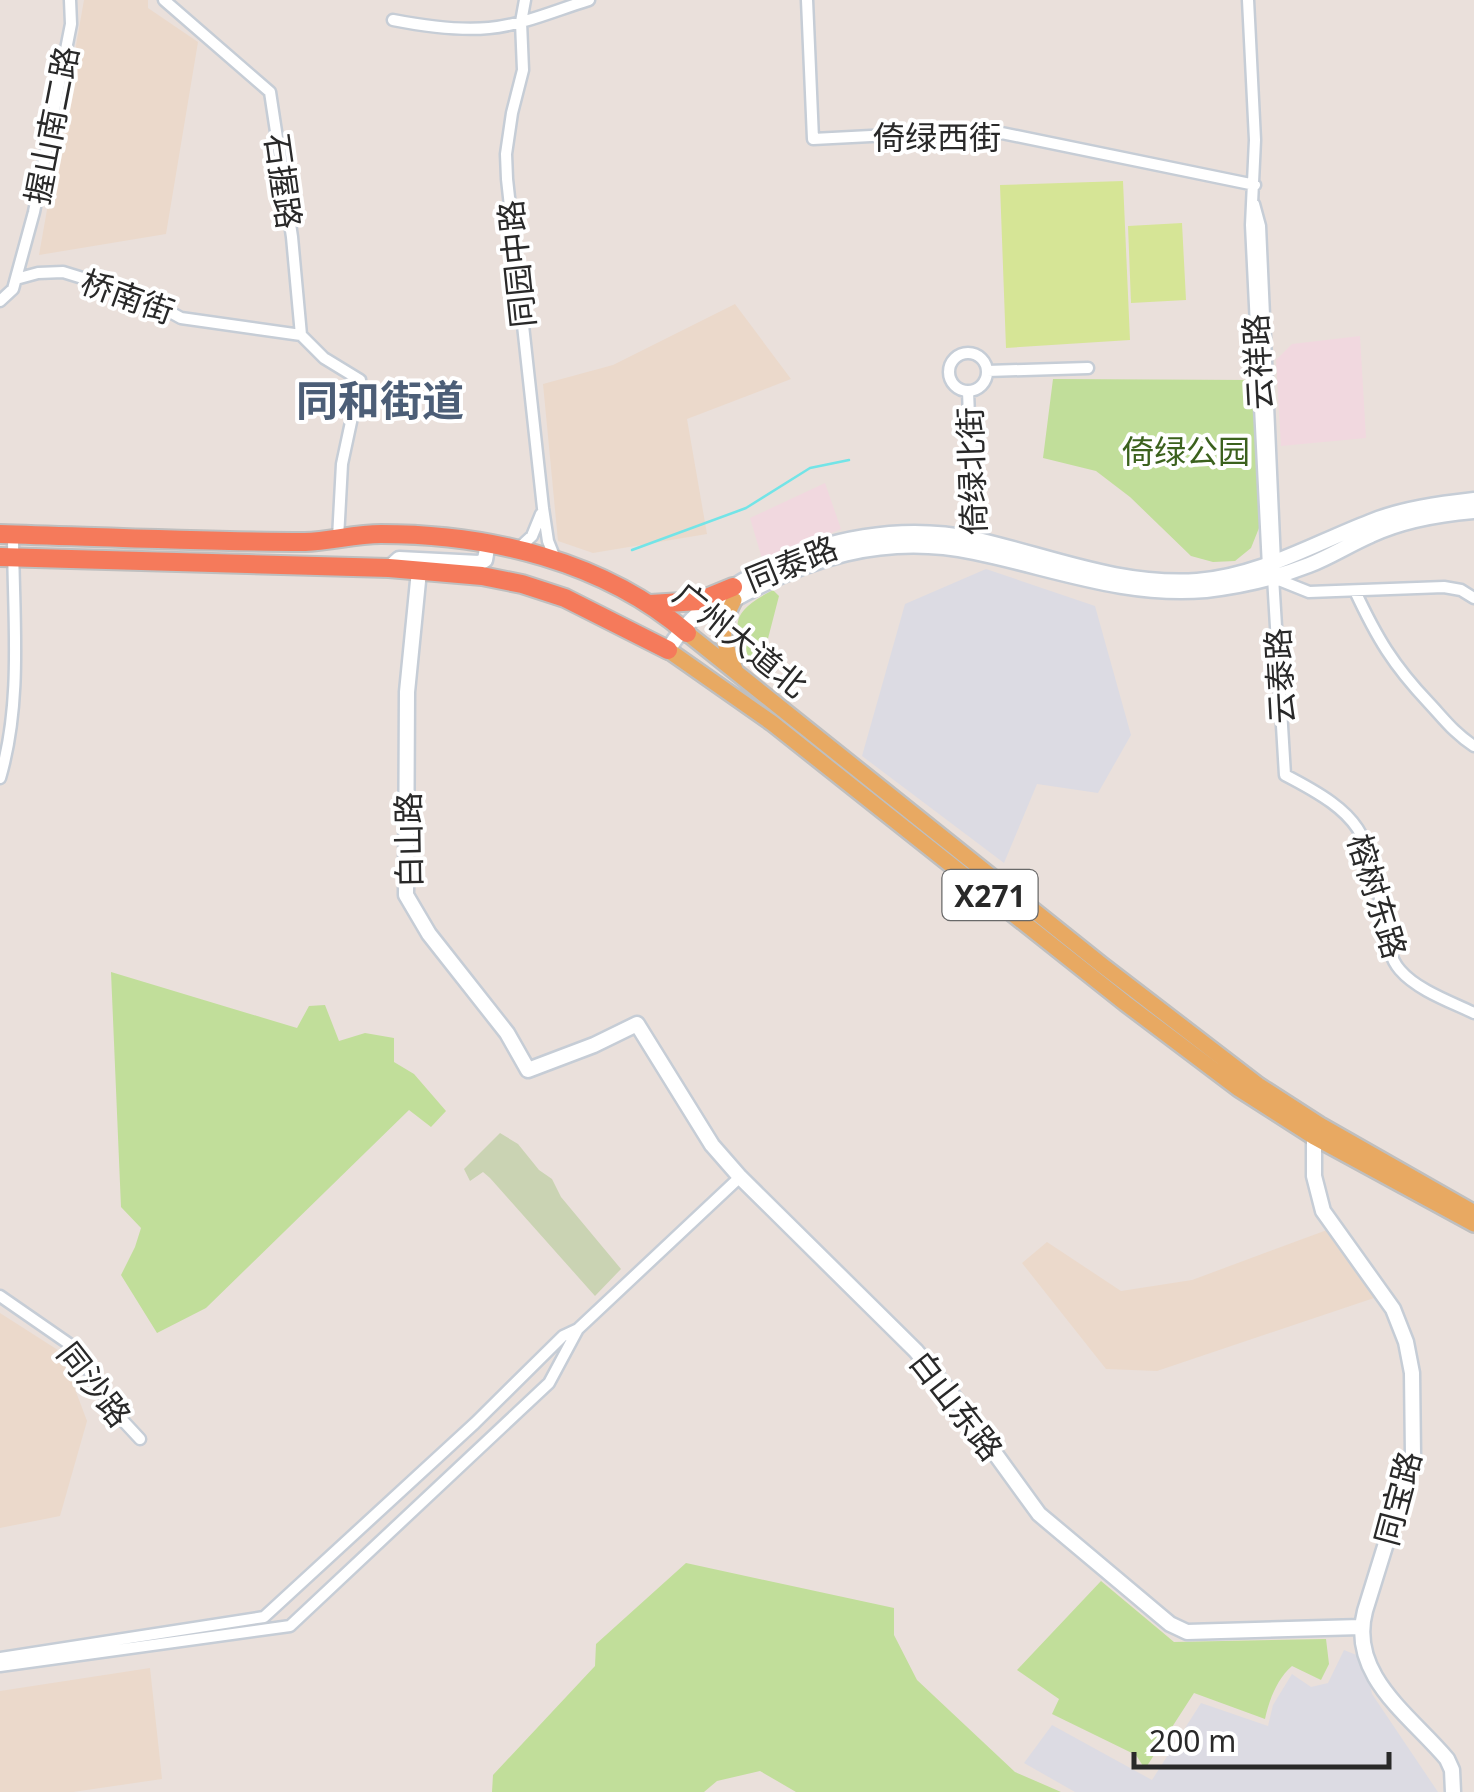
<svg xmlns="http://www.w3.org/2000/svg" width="1474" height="1792" viewBox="0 0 1474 1792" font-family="'Noto Sans','Noto Sans SC',sans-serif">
	<rect width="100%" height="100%" fill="#eae0db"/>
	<path fill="#dcdbe3" d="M986,569l109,37 36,129 -33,58 -61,-9 -33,79 -142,-107 43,-152z
		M1344,1650l20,8 8,36 66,98h-363l-51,-29 28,-38 100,55 49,-77 67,23 5,-21 19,-31 19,13 17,-4z"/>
	<path fill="#ebd9cb" d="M84,0h64v8l50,34 -32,192 -127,21z
		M735,304l56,75 -104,40 20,115 -114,19 -35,-12 -15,-157 70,-19z
		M1327,1230l50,67 -220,74 -51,-2 -84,-106 25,-21 74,49 71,-11z
		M0,1313l61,39 26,69 -27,95 -60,12z
		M150,1668l12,111 -89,13h-73v-101z"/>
	<path fill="#f1d8df" d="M1360,336l6,102 -85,8 -5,-86 16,-16z
		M825,483l16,46 -78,33 -13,-44z"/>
	<path fill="#c1de9a" d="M1053,379l202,1 6,143 -10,25 -16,13 -22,1 -22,-6 -61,-59 -34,-26 -53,-13z
		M773,590l6,6 -15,58 -12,8c-24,-39 -19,-51 21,-72z
		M111,972l186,56 12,-22 16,-1 14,36 26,-8 29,5v24l20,12 32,37 -15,16 -22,-17 -203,198 -49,25 -36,-58 14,-28 6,-19 -20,-21z
		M686,1563l208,45v27l23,45 98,92 46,20h-265l-36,-21 -43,10 -13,11h-212l1,-17 102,-109 1,-22z
		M1101,1581l73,61 152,-3 3,25 -8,16 -29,-14c-15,13 -23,34 -27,53l-71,-26 -49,76 -9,-14 -84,-41 7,-15 -42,-29z"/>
	<path fill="#cad3b3" d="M500,1133l18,11 21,26 13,9 9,18 60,72 -26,27 -105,-118 -7,-6 -13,9 -6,-12z"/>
	<path fill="#d6e596" d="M1123,181l7,159 -124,8 -6,-163z
		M1182,223l4,77 -55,3 -3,-77z"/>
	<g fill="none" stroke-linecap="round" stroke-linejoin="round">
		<path stroke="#73e4e7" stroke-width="2.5" d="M632,550l114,-42 64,-40 39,-8"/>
		<defs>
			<path id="street" d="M164,0l106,92 22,145 9,98 23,23 36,22 -18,84 -4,74
				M525,0l-4,22 2,48 -11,43 -6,41 1,25 36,329 5,33 8,20
				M807,0l6,139 174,-9 268,55
				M1248,0l7,140 -4,85 17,342
				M393,20c31,6 65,11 96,8 34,-3 67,-18 100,-28
				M1254,204l6,22 15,336 -2,15 12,198c81,42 82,57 99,144 3,17 4,38 16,51 17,20 51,32 74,43
				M16,279l22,-6 25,-1 78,24 40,22 120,17
				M0,301l13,-12 21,-77 37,-188 -1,-24
				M949 372a19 19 0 1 1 38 0a19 19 0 1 1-38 0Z
				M987,371l101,-3
				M968,391l6,155
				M518,549l14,-13 9,-22
				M1274,578l35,14 135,-5 17,3 13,8
				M1355,591c22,47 38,74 74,112 15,16 25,30 45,43
				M0,778c23,-78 13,-163 13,-244
				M0,1296l75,52 38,62 27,29
				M0,1658l264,-41 211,-194 88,-87 15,-7 162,-152
				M0,1666l290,-40 259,-243 29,-54"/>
			<path id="secondary" d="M389,568l10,-9 80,4 6,-3 3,-17
				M419,571l-12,121 -1,203 23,39 78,99 21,37 66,-25 43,-21 75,121 28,32 176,174 41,50 82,113 131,110 17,8 174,-5
				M728,603c77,-45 156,-70 246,-51 79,16 150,45 232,38 35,-4 70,-12 103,-25 21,-8 41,-21 62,-30 32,-15 68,-21 103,-24
				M668,650c20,-34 57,-60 91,-78 66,-34 142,-48 215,-33 75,17 144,47 223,42 63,-5 116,-37 173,-59 32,-13 69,-18 104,-22
				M1314,1137v39l9,35 70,98 13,33 6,31 1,83 -48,155c-17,64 46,105 82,148l5,11 1,22"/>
			<path id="primary" d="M734,600c-17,32 -11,40 2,72
				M687,633l415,332 156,120 62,40 151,86
				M668,650l104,73 353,280 114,86 75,48 160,87"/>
			<path id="highway" d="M0,534c101,3 204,8 305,8 26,-1 50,-8 76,-8 108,0 223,27 306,99
				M0,557l389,11 93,8 40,8 43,14 103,52
				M650,604l49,-3 34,-14"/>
		</defs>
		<use href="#street" stroke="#c6cdd6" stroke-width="15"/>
		<use href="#secondary" stroke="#c6cdd6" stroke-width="19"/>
		<use href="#primary" stroke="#bfbfbf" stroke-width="20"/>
		<use href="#highway" stroke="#bfbfbf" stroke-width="22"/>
		<use href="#street" stroke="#fff" stroke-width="10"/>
		<use href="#secondary" stroke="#fff" stroke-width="14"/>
		<use href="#primary" stroke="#e8a962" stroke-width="15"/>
		<use href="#highway" stroke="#f57a5b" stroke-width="18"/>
	</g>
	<g text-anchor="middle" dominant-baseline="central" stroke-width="8" stroke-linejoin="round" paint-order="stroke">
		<rect fill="#fff" stroke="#696969" stroke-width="2.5" x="942.5" y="870" width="95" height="50" rx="8"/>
		<g font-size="30" font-weight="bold" fill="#292929">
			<text x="990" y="895">X271</text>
		</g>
		<g font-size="32" fill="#292929" stroke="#fff">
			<text transform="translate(51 125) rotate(-79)">握山南二路</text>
			<text x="937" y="136">倚绿西街</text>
			<text transform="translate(284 181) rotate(82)">石握路</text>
			<text transform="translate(516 264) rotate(-96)">同园中路</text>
			<text transform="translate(128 296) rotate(20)">桥南街</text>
			<text transform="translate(1257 362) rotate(-93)">云祥路</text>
			<text transform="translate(971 471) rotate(-92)">倚绿北街</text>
			<text transform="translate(791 563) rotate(-22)">同泰路</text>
			<text transform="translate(741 639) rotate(39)">广州大道北</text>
			<text transform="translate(1279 676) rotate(-93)">云泰路</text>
			<text transform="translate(408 840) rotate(-91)">白山路</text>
			<text transform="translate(1378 896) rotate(73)">榕树东路</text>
			<text transform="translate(95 1384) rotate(52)">同沙路</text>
			<text transform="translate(957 1405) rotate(52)">白山东路</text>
			<text transform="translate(1397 1498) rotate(-75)">同宝路</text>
		</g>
		<g font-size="32" fill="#3b611d" stroke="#fff">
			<text x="1186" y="450">倚绿公园</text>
		</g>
		<g font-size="42" font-weight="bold" fill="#4c5e77" stroke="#fff">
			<text x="380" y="399">同和街道</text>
		</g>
	</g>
	<path d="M1134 1752v15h255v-15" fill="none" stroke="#292929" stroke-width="5"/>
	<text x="1149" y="1752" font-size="30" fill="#292929" stroke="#ffffff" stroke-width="8" paint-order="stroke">200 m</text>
</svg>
